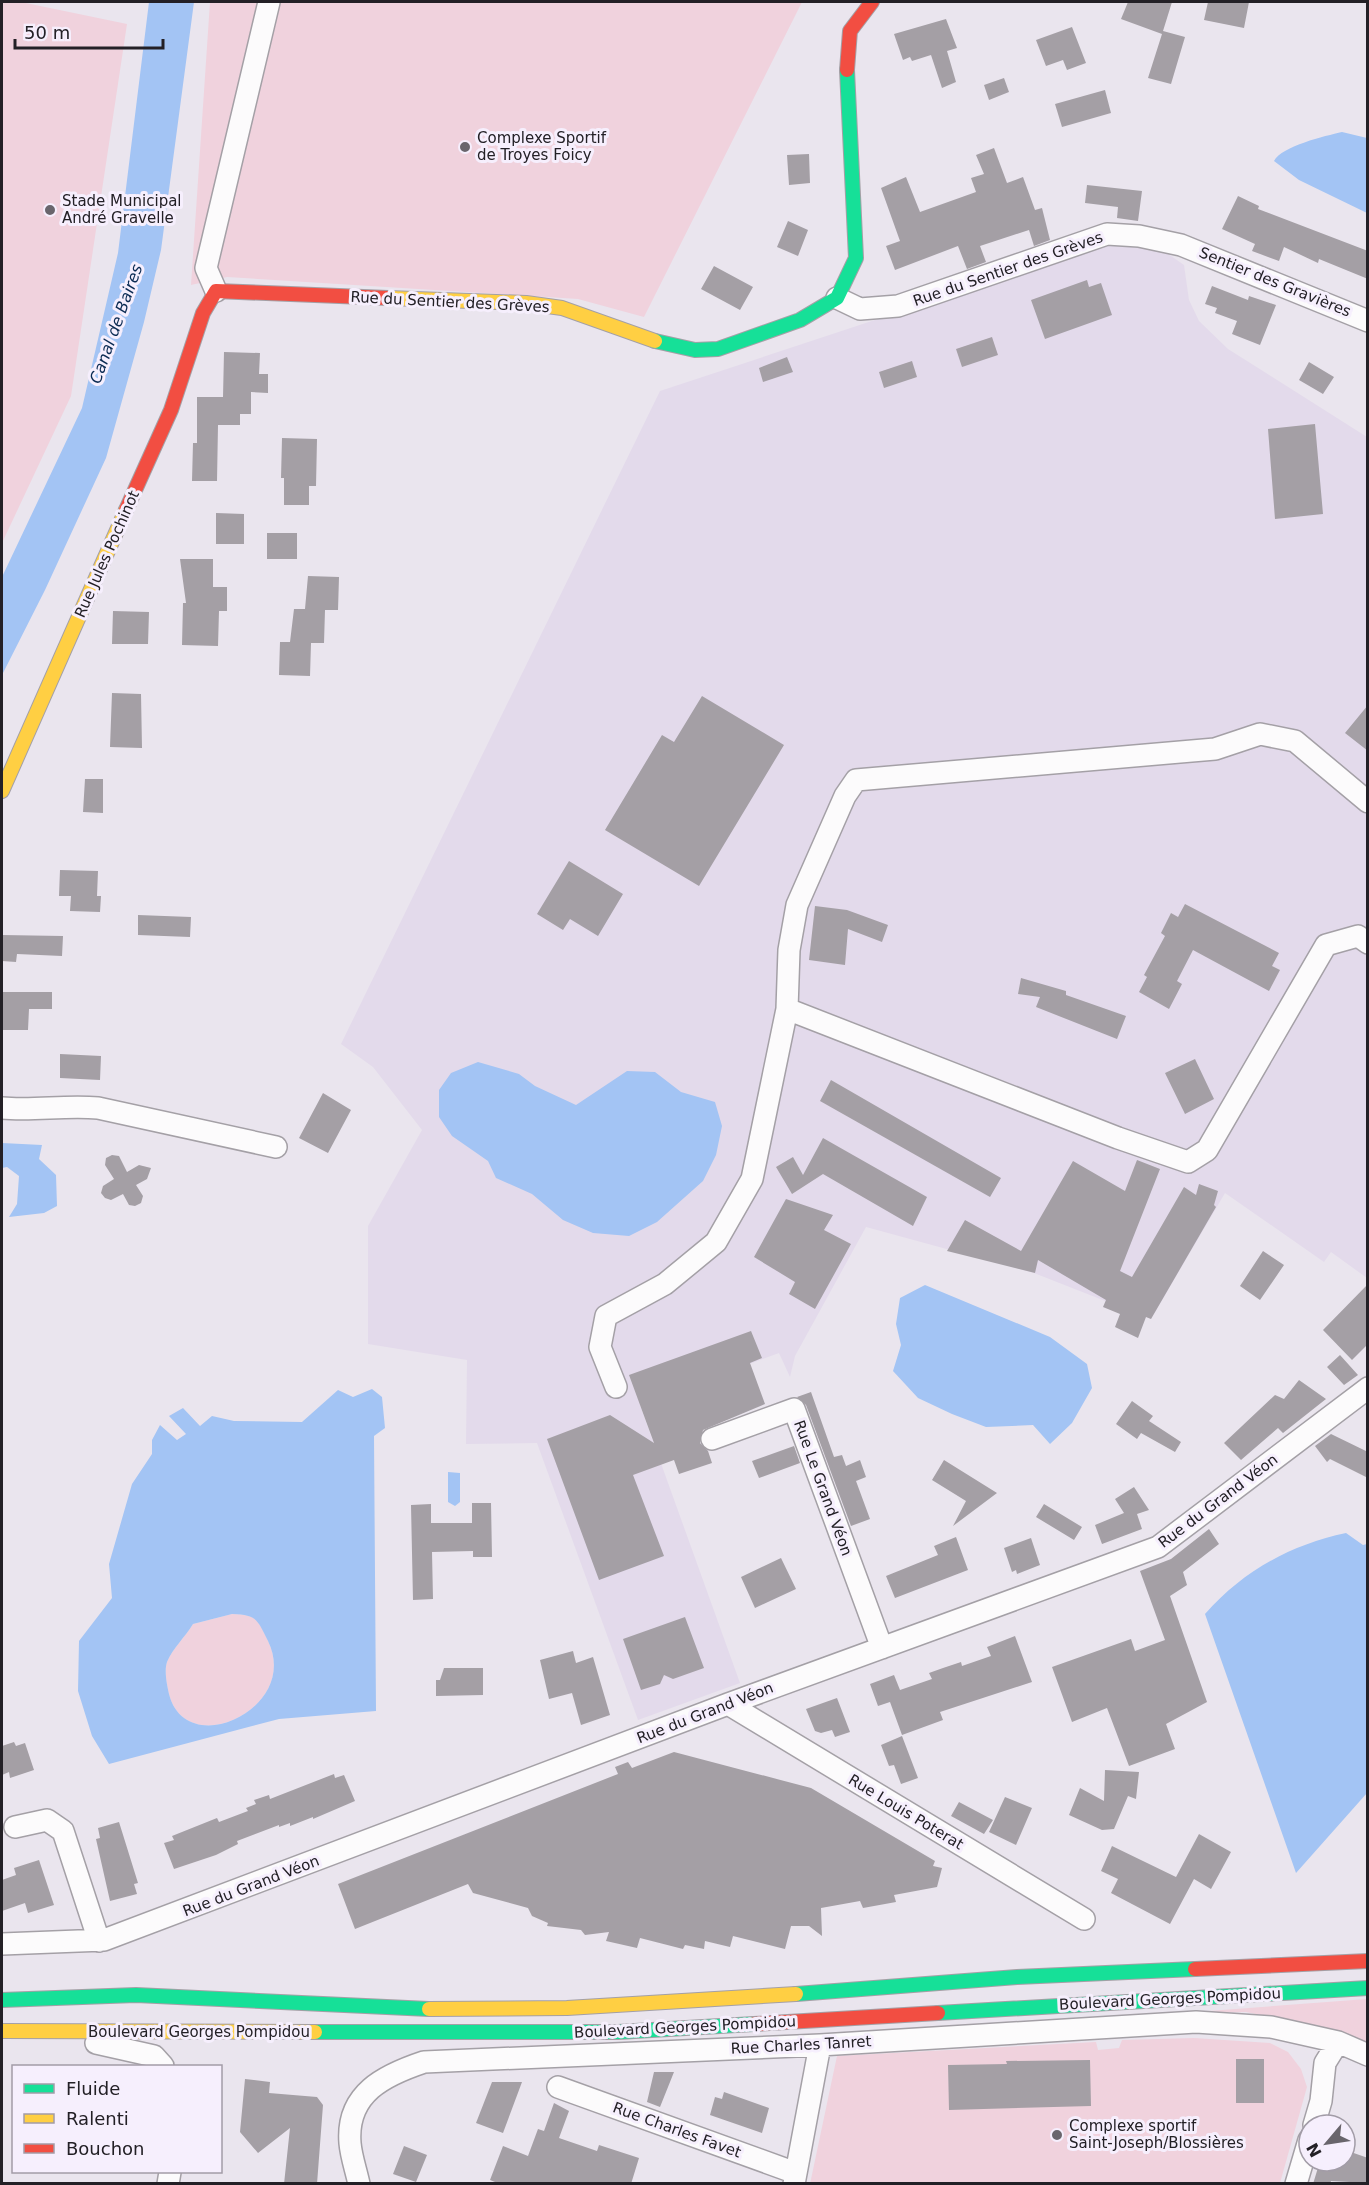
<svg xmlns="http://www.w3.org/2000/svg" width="1369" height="2185" viewBox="0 0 1369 2185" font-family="'DejaVu Sans',sans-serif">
	<rect width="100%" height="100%" fill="#eae5ee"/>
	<path fill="#e3daeb" d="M1111,242l43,2 30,21 5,35 10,21 29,28 139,88v841l-36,-26 -7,10 -99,-69 -74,126 -117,-46 -168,-46 -71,129 -5,21 -11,-24 -139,52 100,278 -102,37 -101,-277 -71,1 1,-84 -99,-16v-118l54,-96 -49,-63 -32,-23 319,-653z"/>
	<path fill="#f0d2dd" d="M2,2h19l106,22 -56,372 -69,147z
		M210,2h592l-158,315 -66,-18 -351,-22 -36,8z
		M232,1614c25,1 26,5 36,27 33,67 -82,121 -99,53 -2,-9 -5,-23 -2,-32 5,-13 19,-26 26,-38z
		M1367,1999v45l-41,-16 -80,-16 -77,2z
		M1194,2038l76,5 18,9 13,17 6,18 -27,96 -470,1 27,-128 259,-14 2,8 21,-2 3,-8z"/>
	<path fill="#a3c4f4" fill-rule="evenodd" d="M149,2h45l-33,248 -17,72 -38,136 -61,132 -43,85v-98l80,-169 36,-155z
		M1342,132l25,6v75l-68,-33 -25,-19c8,-15 51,-25 68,-29z
		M478,1062l41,12 16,12 41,19 51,-34 28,1 26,20 34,10 7,24 -6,29 -13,26 -46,41 -28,14 -36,-3 -30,-13 -31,-26 -36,-16 -8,-17 -36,-25 -13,-19v-27l12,-17z
		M2,1143l40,2 -3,14 17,16 1,31 -13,7 -35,4 8,-13 2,-28 -12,-9 -5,1z
		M925,1285l125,52 37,27 5,24 -20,35 -22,21 -17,-19 -47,2 -34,-13 -34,-16 -25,-27 8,-26 -5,-21 4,-26z
		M372,1389l10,8 3,31 -11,8 2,275 -97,8 -170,45 -17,-28 -14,-45 1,-50 33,-43 -3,-34 23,-80 20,-30v-14l8,-15 17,15 9,-6 -17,-18 14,-8 17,18 12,-10 22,5 68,1 36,-32 15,7zM232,1614c25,1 25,5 36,27 33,67 -82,121 -99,53 -2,-9 -5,-23 -2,-32 5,-13 19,-26 26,-38z
		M448,1472l12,1v29l-5,4 -7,-4z
		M1346,1533l17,12 4,-1v249l-71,80 -91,-259c38,-43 85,-69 141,-81z"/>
	<path fill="#a49fa5" d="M1128,2h44l-9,29 22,6 -14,47 -23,-6 14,-44 -41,-15z
		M1208,2h41l-5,26 -40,-8z
		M946,19l11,29 -10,3 9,31 -14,6 -11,-33 -19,6 -2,-4 -7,3 -9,-26z
		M1072,27l14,36 -19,7 -4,-10 -17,6 -10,-26z
		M1004,78l5,14 -20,8 -5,-15z
		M1105,90l6,23 -49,14 -7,-23z
		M994,148l13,35 16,-6 12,33 7,-2 8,32 -16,6 -5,-16 -49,16 6,16 -19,7 -9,-23 -63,24 -9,-24 14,-5 -19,-53 25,-11 14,35 56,-20 -5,-14 13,-4 -8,-19z
		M809,154l1,29 -21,2 -2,-30z
		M1087,185l55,6 -4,30 -21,-3 1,-11 -33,-4z
		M1238,196l21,10 -1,3 110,42v28l-49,-20 -1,4 -34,-16 -5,14 -27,-10 3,-7 -33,-15z
		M788,221l20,9 -10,26 -21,-9z
		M714,266l39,21 -13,23 -39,-21z
		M1087,280l2,7 12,-4 11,32 -67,24 -14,-39z
		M1212,286l36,14 1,-4 27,9 -16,40 -28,-11 5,-13 -22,-8 2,-5 -12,-4z
		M992,337l6,18 -36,12 -6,-18z
		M224,352l36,1 -1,21h9v19l-17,-1v22h-11v11h-22l-1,56h-25l1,-38h4v-46h26z
		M787,357l6,15 -30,10 -4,-14z
		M912,361l5,16 -33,11 -5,-16z
		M1309,362l25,15 -11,17 -24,-14z
		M1315,424l8,90 -48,5 -7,-90z
		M282,438l35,1 -1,47h-7v19h-25v-27h-3z
		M216,513l28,1v30h-28z
		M267,533h30v26h-30z
		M180,559h33v28h14v24h-8l-1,35 -36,-1 1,-42h3z
		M308,576l31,1 -1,33h-13l-1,33h-13l-1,33 -31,-1 1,-33h10l4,-33h11z
		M113,611l36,1 -1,32h-36z
		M112,693l29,1 1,54 -32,-1z
		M702,696l82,49 -85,141 -94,-56 57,-95 12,7z
		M1368,705v46l-23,-18z
		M85,779h18v34l-20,-1z
		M569,861l54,33 -25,42 -28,-17 -7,11 -26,-16z
		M60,870l38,1 -1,25h4l-1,16 -30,-1 1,-15h-12z
		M1185,904l94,49 -7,13 8,4 -11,21 -76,-41 -16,31 5,3 -13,25 -30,-17 8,-15 -3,-2 21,-39 -4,-3 10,-20 7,4z
		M815,906l32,4 41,15 -6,17 -34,-13 -3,36 -36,-5z
		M138,915l53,2 -1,20 -52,-2z
		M2,935l61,1 -1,20 -45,-2 -1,8 -14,-1z
		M1021,978l45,13v4l60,21 -9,23 -81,-32 4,-10 -22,-3z
		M2,992h50v17h-23l-1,21h-26z
		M60,1054l41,2 -1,24 -40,-2z
		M1195,1059l19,40 -29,15 -20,-41z
		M831,1080l170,98 -11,19 -170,-96z
		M323,1093l28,17 -23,43 -29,-15z
		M823,1138l104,59 -14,29 -90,-52 -31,20 -16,-27 17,-10 10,18z
		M112,1155l7,1 8,16 12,-7 12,3 -4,11 -11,6 7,11 -2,7 -6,3 -6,-1 -6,-11 -12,6 -6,-2 -4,-5 2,-7 11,-7 -9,-14 1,-7z
		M1137,1160l23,9 -40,102 12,6 52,-90 12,8 3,-11 19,7 -4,14 2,2 -65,112 -5,-2 -8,21 -23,-11 5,-13 -17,-7 3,-7 -68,-40 -3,13 -88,-22 18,-31 56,31 52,-90 52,30z
		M786,1199l47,16 -9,15 27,14 -36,65 -26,-15 6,-12 -41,-25z
		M1263,1251l21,14 -24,35 -20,-14z
		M1368,1284v60l-16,16 -29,-30z
		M751,1331l11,27 -12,5 15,41 -62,26 -3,13 8,8 4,12 -33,11 -5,-14 -41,15 31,81 -65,24 -52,-141 63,-24 44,28 -25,-68z
		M1340,1355l18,20 -14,10 -17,-18z
		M1299,1380l27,19 -43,34 -5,-5 -37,32 -17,-17 51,-48 9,4z
		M811,1392l23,65 8,-2 4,11 14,-6 6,17 -10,4 14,38 -19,7 -45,-121 -9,-8z
		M1132,1401l21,15 -4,5 32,21 -6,10 -34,-19 -4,6 -21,-15z
		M1331,1434l37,18v26l-38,-19 -3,3 -12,-16z
		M794,1446l6,17 -41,15 -7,-17z
		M944,1460l53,33 -44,33 13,-25 -34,-21z
		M1134,1487l15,23 -12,4 5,15 -40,15 -7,-19 29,-12 -9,-14z
		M472,1503h19l1,54h-19v-6l-41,1 1,47 -20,1 -2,-95 20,-1v19h41z
		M1044,1504l38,23 -8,13 -38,-23z
		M1209,1529l10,15 -36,28 4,13 -17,11 37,106 -41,22 9,25 -46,17 -22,-58 -35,14 -20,-55 79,-28 4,12 30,-11 -25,-69 31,-12z
		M956,1537l12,33 -73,28 -9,-22 52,-21 -4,-9z
		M1031,1538l9,27 -23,9 -1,-4 -4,2 -8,-24z
		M781,1558l15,31 -41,19 -14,-31z
		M685,1617l19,51 -31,11 -9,-4 -4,9 -19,6 -18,-51z
		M1015,1636l17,46 -92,30 3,8 -41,15 -12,-33 -12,4 -8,-22 24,-9 6,15 32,-11 -3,-6 14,-5 18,-6 1,4 29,-10 -4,-9z
		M573,1651l3,12 17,-6 17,58 -29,10 -9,-32 -23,6 -9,-39z
		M444,1668h39v27l-47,1v-16h4z
		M837,1698l13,34 -15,5 -3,-7 -11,3 -6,-2 -9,-22z
		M902,1736l16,42 -17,6 -7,-19 -5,1 -8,-21z
		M14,1742l2,4 9,-3 9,27 -24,8 -1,-6 -7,3v-29z
		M674,1752l137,36 124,73 -2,5 9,2 -5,19 -43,8 2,7 -33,6 -3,-7 -39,7 1,28 -13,-10h-18l-6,23 -52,-13 -3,11 -25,-6 -1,8 -19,-4 -2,4 -43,-11 -3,10 -31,-7 3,-9 -24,3 -4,-5 -34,-4 1,-3 -16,-7 -4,-8 -55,-15 -5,-9 -113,45 -17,-45 280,-110 -3,-7 13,-5 4,6z
		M1105,1770l34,2 -3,27 -8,-3 -14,33 -12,1 -33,-15 11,-27 24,13z
		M334,1774l1,4 9,-3 11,26 -42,18v-2l-23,9v-3l-11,4v-2l-42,16 1,3 -22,11 -42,14 -10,-26 10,-3 -2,-4 45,-18 2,4 29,-11 -2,-3 10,-4 -2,-4 15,-5 1,4z
		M1005,1797l27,11 -16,37 -27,-13z
		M959,1802l34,18 -9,14 -33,-18z
		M119,1822l19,61 -4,1 3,10 -27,7 -14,-62 4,-1 -2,-10z
		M1199,1834l32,18 -20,37 -17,-10 -24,45 -59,-31 7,-14 -17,-8 11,-25 64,31z
		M39,1860l15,45 -26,8 -3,-10 -23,8v-31l14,-5 -2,-7z
		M1236,2059h28v44h-28z
		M1090,2060l1,46 -142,4 -1,-45 59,-1 -1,-3z
		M654,2072h20l-14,35 -13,-5z
		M245,2079l25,3 -1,11 48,4 6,8 -6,79h-33l6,-56 -32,25 -18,-21z
		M492,2082h30l-19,51 -27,-10z
		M724,2092l45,16 -7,25 -52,-18 5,-18 7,2z
		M554,2103l15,8 -10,27 38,13 2,-6 40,13 -8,26h-131l-10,-4 13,-34 25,10 10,-27 6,2z
		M404,2146l23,9 -11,27 -23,-8z
		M1345,2150l23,8v25l-37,-2 -1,3h-17l7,-23h25z"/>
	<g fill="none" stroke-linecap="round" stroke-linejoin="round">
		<defs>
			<path id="street" d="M216,291l-10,-23 63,-266
				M837,298l23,11 38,-3 209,-72 32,2 42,9 187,76
				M787,1009l331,129 70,24 19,-12 119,-205 32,-9 10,7
				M2,1108c32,3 63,-3 96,0l178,39
				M616,1387l-16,-40 6,-31 59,-32 51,-42 36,-63 35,-170 2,-59 8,-45 48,-109 11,-16 359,-31 45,-15 35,7 73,61
				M712,1439l82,-30 88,239
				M728,1704l356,215
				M15,1827l32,-7 16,11 36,110
				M2,1944l102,-4 624,-236 430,-157 210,-159
				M96,2043l58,13 9,10
				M558,2087l238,86
				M1314,2125l7,-24 4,-38 13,-21
				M168,2184l2,-12
				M359,2184c-3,-14 -8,-28 -9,-41 -4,-50 35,-68 74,-81l396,-17 376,-23 75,5 67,15 30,13
				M794,2184l26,-139
				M1296,2184l13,-44"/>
			<path id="fast" d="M655,341l40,9 23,-1 82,-29 37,-22 19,-40 -9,-188
				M796,1994l221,-17 178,-8
				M2,2000l134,-5 293,14
				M938,2013l430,-25
				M315,2032h303l136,-8"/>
			<path id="slow" d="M388,298l138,5 36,5 93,33
				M2,791l124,-281
				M429,2009l138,-1 229,-14
				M2,2031l313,1"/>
			<path id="jam" d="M847,70l3,-39 22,-29
				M126,510l45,-100 32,-97 13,-22 172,7
				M1195,1969l173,-8
				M754,2024l184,-11"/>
		</defs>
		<use href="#street" stroke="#a4a0a6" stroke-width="24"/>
		<use href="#fast" stroke="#a4a0a6" stroke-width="16"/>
		<use href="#slow" stroke="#a4a0a6" stroke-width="16"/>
		<use href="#jam" stroke="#a4a0a6" stroke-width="16"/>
		<use href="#street" stroke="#fcfbfc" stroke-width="21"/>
		<use href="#fast" stroke="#16e098" stroke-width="14"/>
		<use href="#slow" stroke="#ffcf43" stroke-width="14"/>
		<use href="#jam" stroke="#f24e42" stroke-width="14"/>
	</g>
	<g fill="#69656c" stroke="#f6effd" stroke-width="2">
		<circle cx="465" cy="147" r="6"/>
		<circle cx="50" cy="210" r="6"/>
		<circle cx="1057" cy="2135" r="6"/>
	</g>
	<g text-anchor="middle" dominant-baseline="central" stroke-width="6" stroke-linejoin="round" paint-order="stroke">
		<g font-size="15" fill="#232026" stroke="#f6effd" text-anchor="start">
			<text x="477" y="138">Complexe Sportif<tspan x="477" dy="17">de Troyes Foicy</tspan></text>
			<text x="62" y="201">Stade Municipal<tspan x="62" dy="17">André Gravelle</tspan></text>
			<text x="1069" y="2126">Complexe sportif<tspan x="1069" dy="17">Saint-Joseph/Blossières</tspan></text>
		</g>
		<g font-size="15" fill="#232026" stroke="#f6effd">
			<text transform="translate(1008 269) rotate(-19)">Rue du Sentier des Grèves</text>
			<text transform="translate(1275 282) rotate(22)">Sentier des Gravières</text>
			<text transform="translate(450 302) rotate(3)">Rue du Sentier des Grèves</text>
			<text transform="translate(107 554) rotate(-66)">Rue Jules Pochinot</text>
			<text transform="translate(823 1488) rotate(70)">Rue Le Grand Véon</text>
			<text transform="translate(1218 1501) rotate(-37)">Rue du Grand Véon</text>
			<text transform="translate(705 1713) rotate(-21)">Rue du Grand Véon</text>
			<text transform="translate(906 1812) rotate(31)">Rue Louis Poterat</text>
			<text transform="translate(251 1886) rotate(-21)">Rue du Grand Véon</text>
			<text transform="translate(1170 1999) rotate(-3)">Boulevard Georges Pompidou</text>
			<text transform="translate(685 2027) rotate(-3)">Boulevard Georges Pompidou</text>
			<text x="199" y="2032">Boulevard Georges Pompidou</text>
			<text transform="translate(801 2045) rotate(-3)">Rue Charles Tanret</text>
			<text transform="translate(677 2130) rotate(20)">Rue Charles Favet</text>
		</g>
		<g font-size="16" font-style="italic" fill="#0b2b53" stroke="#f6effd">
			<text transform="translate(116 324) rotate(-70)">Canal de Baires</text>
		</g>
	</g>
	<rect width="1369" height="2185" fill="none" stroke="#232026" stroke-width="6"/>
	<rect x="12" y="2065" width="210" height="108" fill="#f6effd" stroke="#a29ca7" stroke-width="1.5"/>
	<rect x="24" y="2084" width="30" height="9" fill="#16e098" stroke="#a29ca7" stroke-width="1.5"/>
	<text x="66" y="2095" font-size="18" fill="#232026">Fluide</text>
	<rect x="24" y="2114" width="30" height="9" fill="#ffcf43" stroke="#a29ca7" stroke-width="1.5"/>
	<text x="66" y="2125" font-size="18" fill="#232026">Ralenti</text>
	<rect x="24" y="2144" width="30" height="9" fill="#f24e42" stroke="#a29ca7" stroke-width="1.5"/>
	<text x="66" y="2155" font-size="18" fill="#232026">Bouchon</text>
	<g transform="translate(1327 2143) rotate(241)"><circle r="28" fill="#f6effd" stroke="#a29ca7" stroke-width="1.5"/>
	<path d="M0-4.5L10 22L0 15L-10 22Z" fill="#69656c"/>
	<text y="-9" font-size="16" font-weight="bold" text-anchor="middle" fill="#232026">N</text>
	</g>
	<path d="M15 39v9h148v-9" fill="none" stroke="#232026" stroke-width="3"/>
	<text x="24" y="39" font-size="18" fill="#232026" stroke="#f6effd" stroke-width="4.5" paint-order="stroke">50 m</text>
</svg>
